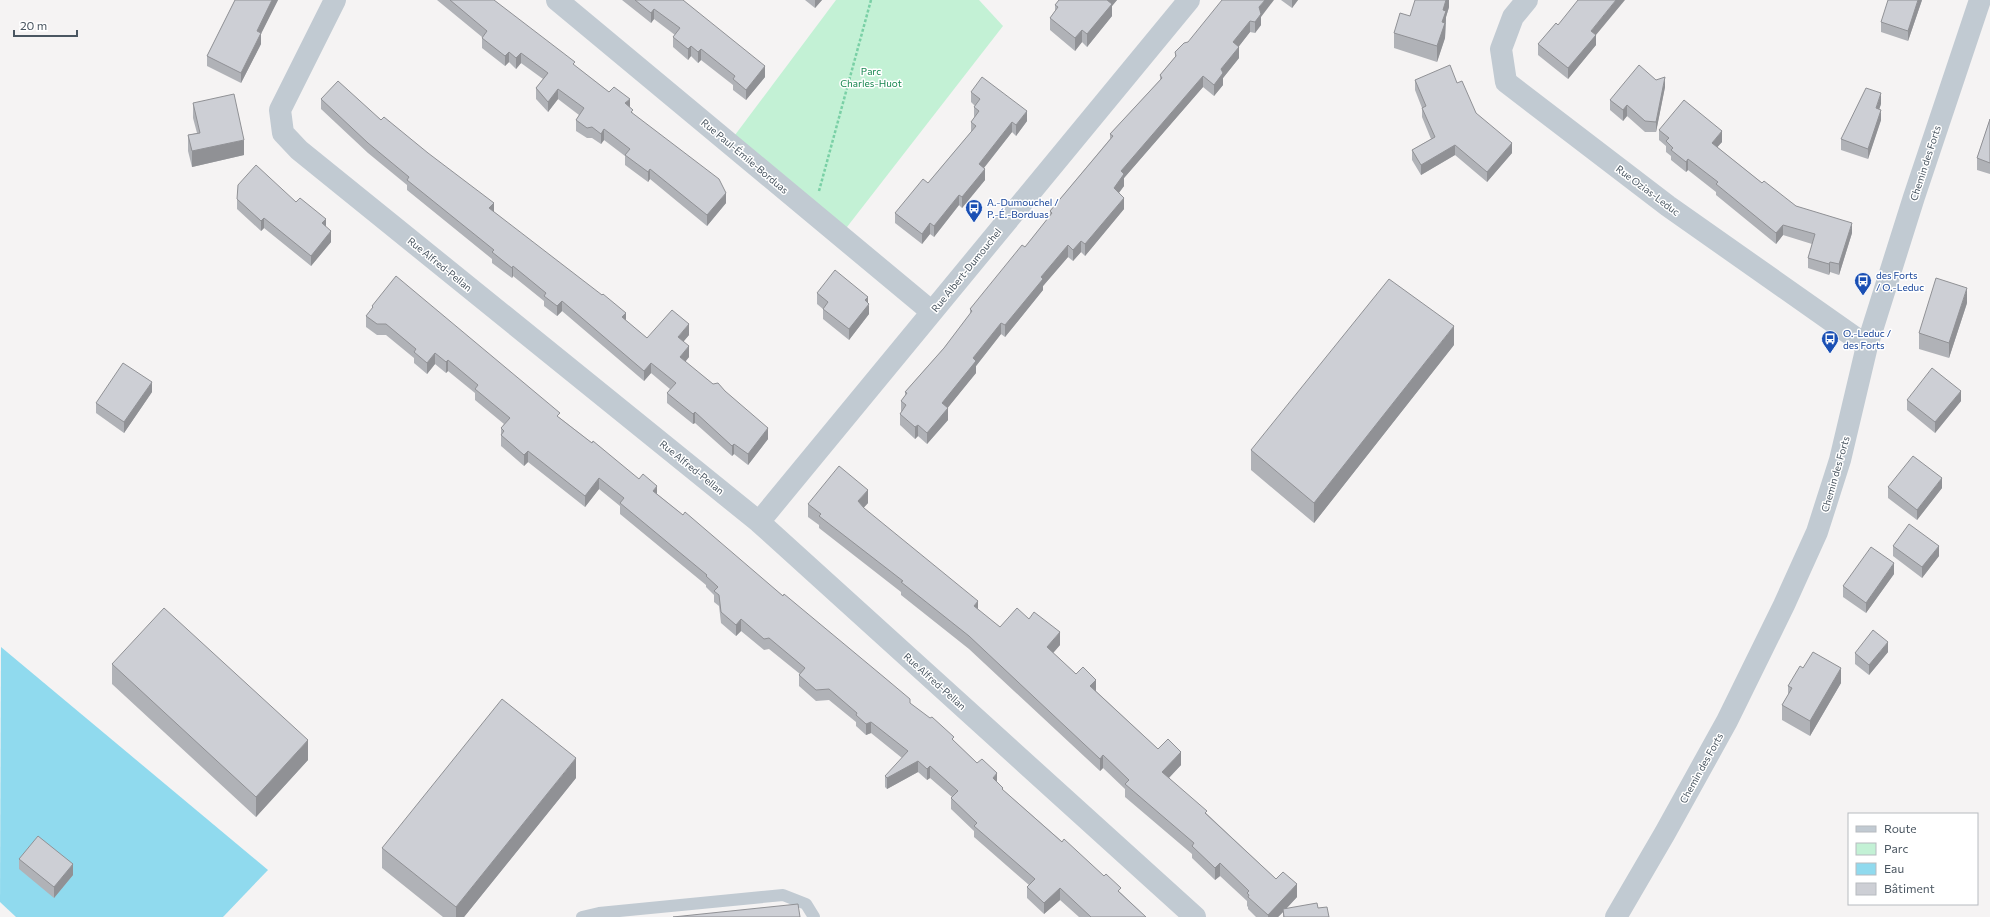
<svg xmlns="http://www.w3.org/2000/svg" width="1990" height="917" viewBox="0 0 1990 917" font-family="Commissioner,sans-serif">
	<rect width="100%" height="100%" fill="#f5f3f3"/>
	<path fill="#c3f1d5" d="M836,0h143l24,26 -163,210 -111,-93z"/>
	<path fill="#90daee" d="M1,647l267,223 -45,47h-207l-16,-15z"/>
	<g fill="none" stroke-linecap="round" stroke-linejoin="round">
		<path stroke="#7ad0a6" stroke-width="2.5" stroke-dasharray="3 2" stroke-linecap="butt" d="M819,191l52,-191"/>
		<path stroke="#c1cad2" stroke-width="12" d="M582,917l17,-4 184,-18 23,9 8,13"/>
		<path stroke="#c1cad2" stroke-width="22" d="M335,0l-55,110 3,23 16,17 460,372 436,395
			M557,0l375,312
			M1527,0l-14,17 -12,32 5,33 162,124 199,140
			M759,522l430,-522"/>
		<path stroke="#c1cad2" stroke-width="22" d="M1616,917l49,-84 62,-112 57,-116 33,-73 23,-72 27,-114 47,-149 66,-197"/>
	</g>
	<path fill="#b0b2b7" d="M235,0h43l-17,33v11l-20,39 -34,-17v-10z
		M437,0h57l81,66 34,26 21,15 3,7 93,89 -19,23 -57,-47 -2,3 -23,-17v-9l-21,-16 -3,4 -9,-6h-5l-11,-7v-11l3,-5 -21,-16 -10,13 -12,-13v-11l7,-9 -22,-16 -5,6 -7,-7 -4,4 -23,-18v-11z
		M622,0h61l82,77 -19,23 -13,-10v-5l-32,-25 -3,3 -7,-7 -3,4 -15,-13v-10l2,-2 -21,-16 -3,4z
		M805,0h17l-7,8z
		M1059,0h58l-5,6v10l-25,31 -5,-5 -7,9 -25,-21v-12l5,-7v-6z
		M1281,0h17l-6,8z
		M1449,0v7l-3,10 -1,21 -8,24 -43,-14v-15l16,-17z
		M1922,0l-14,41 -27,-9v-10z
		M1261,17v8l-6,8 -5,-1 -11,14v12l-16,20v7l-9,11 -11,-9 -79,91v8l-5,7 5,16 -39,47 -4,-4 -8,9 -5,-4 -25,29v4l-38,47 -4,-3 -25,32v7l-29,35 1,12 -21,24 -9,-8 -3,3 -15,-14v-11l1,-2v-11l4,-5v-4l39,-44 26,-34v-5l55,-62 25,-31v-5l60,-72v-5l50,-54v-5l15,-18v-5l13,-10z
		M1558,25l38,10v10l-28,34 -30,-24v-11z
		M1415,80l42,3 19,30 36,40 -25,29 -32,-27 -34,20 -9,-15v-10l19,-11 -9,-22v-9l-7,-18z
		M1656,80l9,7 -9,45h-11l-18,-16 -4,5 -13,-11v-10z
		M971,92l56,29 -11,15 -4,-4 -28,36 1,12 -23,28 -3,-3 -25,32 -4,-3 -8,10 -27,-21v-10l33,-30 43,-51v-10l3,-4v-11l1,-1 -4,-4z
		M321,99l60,21 113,92 153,126 42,-3 -6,7 6,15 -4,5 28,22 12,7 43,48 -20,26 -14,-11 -2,2 -37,-33 -2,1 -26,-21v-10l3,-4 -19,-16 -7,8 -82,-70 -5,5 -13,-10v-5l-31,-25 -1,2 -20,-15v-4l-85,-69v-5l-39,-32 -47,-44z
		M193,103l51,52 -52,12 -4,-16v-16l9,-2 -4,-15z
		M1881,104l-2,5 2,11 -13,39 -27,-9v-11z
		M1990,119v55l-13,-4v-12z
		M1659,130l63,12 -5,5 45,36 34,23 56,27 -13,42 -9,-3 -1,3 -21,-7v-10l4,-14 -29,-9 -7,9 -60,-49v-3l-28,-22 -2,2 -15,-12v-4l-5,-4v-6l-7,-6z
		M237,199l59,3 30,25 5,15 -20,24 -47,-38 -3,3 -24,-22z
		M817,293l51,10 1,11 -20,26 -26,-21v-10l-6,-5z
		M1967,303l-18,55 -30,-9v-16z
		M372,306l188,112 97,76 126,102 127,107 44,38 43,41 6,8 118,103 25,24h-67l-19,-17 -16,14 -17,-16v-11l2,-2 -55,-48v-6l-23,-22v-11l1,-1 -22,-19 -3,2 -9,-8 -31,17 -2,-2v-11l17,-18 -31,-25 -5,2 -10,-9v-4l-27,-22 -13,1 -17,-15v-11l1,-1 -31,-25 -5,1 -23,-19 -5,5 -15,-13 -2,-17 -5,-4v-7l-8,-8v-2l-86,-71v-8l-21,-17 -14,18 -57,-45 -4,4 -23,-20v-18l3,-4 -29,-24v-7l-27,-22 -2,2 -11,-9 -8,10 -13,-11v-5l-28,-23h-9l-11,-8v-11l6,-7z
		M1454,345l-140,178 -63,-53v-20z
		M152,392l-28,41 -28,-20v-10z
		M1907,400l54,1 -26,32 -28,-23z
		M1888,487l54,1 -25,32 -29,-22z
		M868,503l-5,5 115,102 22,17 29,-8 31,26 -7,8 23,21 20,17 62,58 23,16 -12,13 107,101 21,18 -11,12 32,-1 11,9h-46v-5l-5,5h-22l-8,-8v-2l-1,-1v-5l-27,-25 -5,4 -23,-22v-4l-67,-57v-8l-22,-21 -3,3 -131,-122 -68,-54v-3l-82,-64v-3l-11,-8v-13z
		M1893,546l46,10 -17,22 -29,-22z
		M1894,574l-28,39 -23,-16v-11z
		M1888,652l-19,23 -14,-11v-11z
		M112,664l196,96 -52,57 -144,-133z
		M1803,668l38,15 -31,53 -28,-16v-15l6,-10v-9z
		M576,778l-112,139h-21l-61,-49v-20z
		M19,859l54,16 -19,23 -35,-29z"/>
	<path fill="#909195" d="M272,0h6l-21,42v-11z
		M815,0h7l-7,8z
		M1107,0h10l-5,6v10l-25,31v-13z
		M1265,0h9l-13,17v8l-6,8v-11l4,-15z
		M1292,0h6l-6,8z
		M1446,0h3v7l-3,10 -1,21 -8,24v-16l5,-24 1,-12z
		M1616,0h9l-34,41v-10z
		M1918,0h4l-14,41v-10z
		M654,9v10l-3,4v-10z
		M1250,21v11l-17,22v-12z
		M1082,30v12l-7,9v-13z
		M261,33v11l-20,39v-10z
		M1596,35v10l-28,34v-11z
		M691,46v10l-3,4v-11z
		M1239,47v11l-16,20v7l-9,11v-11l7,-16z
		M701,49v11l-3,3v-11z
		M509,52v10l-4,4v-10z
		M521,53v10l-5,6v-11z
		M765,66v11l-19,23v-10z
		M1203,76v11l-79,91v8l-10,13v-11l7,-17z
		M1665,77v10l-9,45v-10z
		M558,89v10l-10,13v-10z
		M1881,93v11l-5,15v-11z
		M630,99v11l-5,-7z
		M1627,105v11l-4,5v-11z
		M1881,110v10l-13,39v-10z
		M1027,111v10l-11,15v-11z
		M1012,122v10l-33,42v-10z
		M604,129v11l-3,4v-10z
		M1722,131v11l-10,11v-10z
		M244,140v15l-52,12v-16z
		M1512,143v10l-25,29v-10z
		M1455,145v10l-34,20v-10z
		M1688,159v11l-2,2v-10z
		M650,169v10l-2,3v-10z
		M985,169v11l-23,28v-11z
		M726,193v10l-19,23v-11z
		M959,195v10l-25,32v-11z
		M1124,198v11l-39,47v-12z
		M494,203v10l-5,-5z
		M264,218v10l-3,3v-10z
		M326,219v10l-4,-6z
		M930,223v11l-8,10v-10z
		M1852,223v10l-13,42v-11z
		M1783,225v10l-7,9v-11z
		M331,231v11l-20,24v-10z
		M1081,241v11l-8,9v-11z
		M1068,245v12l-25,29v4l-38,47v-12l36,-48z
		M1830,262v10l-1,3v-11z
		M513,266v10l-1,2v-10z
		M1967,288v15l-18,55v-15z
		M868,297v9l1,-2v10l-20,26v-11l16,-29z
		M562,301v10l-5,5v-10z
		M626,313v10l-4,-6z
		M1001,323v11l-25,32v7l-34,42v-12l31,-45z
		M689,324v11l-11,13v-11z
		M1454,326v19l-140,178v-20z
		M689,346v11l-9,11v-11z
		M435,353v11l-8,10v-11z
		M448,360v11l-2,2v-11z
		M651,363v10l-7,8v-10z
		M152,382v10l-28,41v-11z
		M1961,391v10l-26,32v-11z
		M948,408v12l-21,24v-11z
		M695,412v11l-2,1v-10z
		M918,425v11l-3,3v-12z
		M768,428v11l-20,26v-11z
		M734,444v10l-2,2v-10z
		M528,451v11l-4,4v-11z
		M599,478v11l-14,18v-11z
		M1942,478v10l-25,32v-10z
		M657,486v11l-4,-6z
		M868,490v13l-10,11v-13z
		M1939,546v10l-17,22v-11z
		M1894,563v11l-28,39v-10z
		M978,601v13l-4,-8z
		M741,619v12l-5,5v-11z
		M1060,632v13l-13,15v-13z
		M1888,642v10l-19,23v-10z
		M1841,668v15l-31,53v-15z
		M1096,680v12l-6,-6z
		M871,722v11l-5,2v-11z
		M308,740v20l-52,57v-20z
		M1181,752v13l-19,20v-13z
		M1103,755v13l-3,3v-12z
		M576,758v20l-112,139h-8v-10z
		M918,761v11l-31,17v-11z
		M930,766v12l-3,2v-11z
		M997,773v12l-4,-7z
		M1220,863v13l-5,4v-12z
		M73,864v11l-19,23v-11z
		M1297,884v13l-14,15v-3v3l-5,5h-10v-2z
		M1060,888v12l-16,14v-11z"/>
	<path fill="#cdcfd5" stroke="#909195" d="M235,0h37l-15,31 4,2 -20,40 -34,-17z
		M450,0h44l81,62 -2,2 36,28 5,-5 16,12 -5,4 8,7 -2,2 88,67 7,14 -19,22 -57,-46 -2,3 -23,-17 5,-6 -26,-20 -3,5 -9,-7 -5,1 -11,-8 8,-12 -26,-19 -10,13 -12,-14 12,-15 -27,-20 -5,5 -7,-6 -4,4 -23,-18 5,-7z
		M635,0h48l82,66 -19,24 -13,-11 2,-3 -34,-27 -3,3 -7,-6 -3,3 -15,-12 7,-9 -26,-19 -3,4z
		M1059,0h48l5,4 -25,30 -5,-4 -7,8 -25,-20 8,-11 -3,-2z
		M1222,0h43l-6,7 2,7 -6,8 -5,-1 -17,21 6,5 -18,22 2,4 -9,12 -11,-9 -82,95 3,3 -10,14 10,10 -39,46 -4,-3 -8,9 -5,-5 -27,32 2,2 -38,46 -4,-2 -28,35 3,3 -34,42 6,5 -21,25 -9,-8 -3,2 -15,-13 6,-9 -5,-4 6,-8 -2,-1 39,-44 28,-37 -2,-2 52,-64 3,2 27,-34 -2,-2 63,-75 -3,-2 52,-56 -2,-3 16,-19 -1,-4 9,-9 4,-1z
		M1415,0h31l-3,10 3,1 -4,11 3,1 -8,23 -43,-13 6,-20 10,3z
		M1578,0h38l-25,31 5,4 -28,33 -30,-24 18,-21 2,2z
		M1888,0h30l-10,31 -27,-9z
		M1450,65l7,18 5,-2 14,32 36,30 -25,29 -32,-27 -34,20 -9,-15 23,-13 -13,-29 4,-2 -11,-26z
		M1639,65l17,15 9,-3 -9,45 -11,-1 -18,-16 -4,5 -13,-10z
		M982,77l45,34 -11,14 -4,-3 -33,42 6,5 -23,28 -3,-2 -25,31 -4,-3 -8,11 -27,-21 28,-34 5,4 48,-57 -5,-4 8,-11 -5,-4 6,-8 -9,-7z
		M338,81l43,39 3,-3 44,36 66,50 -5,5 113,87 1,-1 23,19 -4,4 25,21 25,-28 17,14 -11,13 11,9 -9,11 33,27 5,-1 7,8 43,37 -20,26 -14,-10 -2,2 -37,-34 -2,2 -26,-21 9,-10 -25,-20 -7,8 -82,-70 -5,5 -13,-10 2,-3 -33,-27 -1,2 -20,-16 2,-2 -87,-70 2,-3 -41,-34 -47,-44z
		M1866,88l15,5 -5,15 5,2 -13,39 -27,-10z
		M234,94l10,46 -52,11 -4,-16 12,-2 -7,-30z
		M1684,100l38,31 -10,12 50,40 2,-2 32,25 56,17 -13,41 -9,-2 -1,2 -21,-6 7,-24 -32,-9 -7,8 -60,-49 2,-2 -30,-23 -2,3 -15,-12 2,-2 -7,-7 3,-3 -10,-8z
		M1990,119v44l-13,-5z
		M256,165l40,37 4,-4 26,21 -4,4 9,8 -20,25 -47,-38 -3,3 -24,-22 1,-14z
		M835,270l33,27 -3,3 4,4 -20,25 -26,-20 5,-7 -11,-9z
		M396,276l164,137 -3,3 35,27 1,-2 46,38 4,-5 14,12 -4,5 30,24 2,-3 98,84 1,-2 101,84 25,21v4l20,15 2,-1 22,20 -2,2 25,24 5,-4 15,14 -4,5 10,10 -1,1 60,53 2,-3 40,37 2,-2 15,14 -3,3 28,26h-55l-31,-29 -16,15 -17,-16 8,-8 -61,-53 3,-3 -26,-25 7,-7 -28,-25 -3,3 -9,-8 -31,17 -2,-2 23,-25 -37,-29 -5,2 -10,-9 1,-2 -28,-24 -13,1 -17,-15 6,-7 -36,-30 -5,1 -23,-20 -5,6 -15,-13 -2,-17 -5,-4 4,-4 -12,-11 1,-1 -87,-72 4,-5 -25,-20 -14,18 -57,-45 -4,4 -23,-20 3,-4 -3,-3 9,-10 -35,-29 3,-4 -30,-25 -2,2 -11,-9 -8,10 -13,-11 2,-3 -30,-25h-9l-11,-8 7,-9 -1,-1z
		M1936,278l31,10 -18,55 -30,-10z
		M1389,279l65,47 -140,177 -63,-53z
		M123,363l29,19 -28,40 -28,-19z
		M1932,368l29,23 -26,31 -28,-22z
		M1913,456l29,22 -25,32 -29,-23z
		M839,466l29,24 -10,11 6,7 114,93 -4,5 26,21 17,-19 12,11 5,-7 26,20 -13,15 29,27 7,-7 13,13 -6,6 68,63 10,-10 13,13 -19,20 45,39 -2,2 71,66 7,-7 14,12 -29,31 -20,-18 1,-2 -2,-2 2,-2 -29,-28 -5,5 -23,-22 2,-3 -69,-59 4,-4 -26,-25 -3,4 -131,-123 -68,-54 2,-1 -84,-65 2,-2 -13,-10z
		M1909,524l30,22 -17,21 -29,-21z
		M1871,547l23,16 -28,40 -23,-17z
		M164,608l144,132 -52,57 -144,-133z
		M1873,630l15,12 -19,23 -14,-12z
		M1813,652l28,16 -31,53 -28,-16 10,-17 -4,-2 12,-20 3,2z
		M502,699l74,59 -120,149 -74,-59z
		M38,836l35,28 -19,23 -35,-28z
		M1317,903l1,5 9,-1 2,10h-45l-1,-8z
		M798,904l2,13h-127z"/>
	<defs>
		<symbol id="bus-pin" viewBox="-11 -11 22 30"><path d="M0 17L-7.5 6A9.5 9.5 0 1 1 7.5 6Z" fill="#1a4fb4" stroke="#fff"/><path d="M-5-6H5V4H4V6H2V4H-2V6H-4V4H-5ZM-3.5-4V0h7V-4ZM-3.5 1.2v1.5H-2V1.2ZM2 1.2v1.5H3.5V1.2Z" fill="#fff"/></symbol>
	</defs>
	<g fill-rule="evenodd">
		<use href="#bus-pin" x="964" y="198" width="20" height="27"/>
		<use href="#bus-pin" x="1853" y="271" width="20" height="27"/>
		<use href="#bus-pin" x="1820" y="329" width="20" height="27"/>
	</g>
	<g text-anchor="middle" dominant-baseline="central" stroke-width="3" stroke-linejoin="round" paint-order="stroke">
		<g font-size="10" fill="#17864f" stroke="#fff">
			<text x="871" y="71">Parc<tspan x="871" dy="12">Charles-Huot</tspan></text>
		</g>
		<g font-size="10" fill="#4a5661" stroke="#fff">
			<text transform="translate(745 156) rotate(40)">Rue Paul-Émile-Borduas</text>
			<text transform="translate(1925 163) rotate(-72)">Chemin des Forts</text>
			<text transform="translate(1648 190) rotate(37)">Rue Ozias-Leduc</text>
			<text transform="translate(440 264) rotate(39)">Rue Alfred-Pellan</text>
			<text transform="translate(966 270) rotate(-51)">Rue Albert-Dumouchel</text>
			<text transform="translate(692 467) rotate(39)">Rue Alfred-Pellan</text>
			<text transform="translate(1835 474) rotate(-74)">Chemin des Forts</text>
			<text transform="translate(935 681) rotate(42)">Rue Alfred-Pellan</text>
			<text transform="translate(1701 768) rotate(-61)">Chemin des Forts</text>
		</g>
		<g font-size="10" fill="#164399" stroke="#fff" text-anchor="start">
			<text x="987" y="202">A.-Dumouchel /<tspan x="987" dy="12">P.-É.-Borduas</tspan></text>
			<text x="1876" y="275">des Forts<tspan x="1876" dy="12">/ O.-Leduc</tspan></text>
			<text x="1843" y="333">O.-Leduc /<tspan x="1843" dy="12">des Forts</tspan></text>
		</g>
	</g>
	<rect x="1848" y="813" width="130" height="92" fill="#ffffff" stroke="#b7bbc0"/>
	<rect x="1856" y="826" width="20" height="6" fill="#c1cad2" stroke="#b7bbc0"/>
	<text x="1884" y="833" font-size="12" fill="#4a5661">Route</text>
	<rect x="1856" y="843" width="20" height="12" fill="#c3f1d5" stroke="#b7bbc0"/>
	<text x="1884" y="853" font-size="12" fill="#4a5661">Parc</text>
	<rect x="1856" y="863" width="20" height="12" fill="#90daee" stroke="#b7bbc0"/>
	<text x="1884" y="873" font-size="12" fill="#4a5661">Eau</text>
	<rect x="1856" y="883" width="20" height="12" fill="#cdcfd5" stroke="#b7bbc0"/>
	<text x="1884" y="893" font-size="12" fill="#4a5661">Bâtiment</text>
	<path d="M14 30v6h63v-6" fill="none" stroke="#4a5661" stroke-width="2"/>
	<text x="20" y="30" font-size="12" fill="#4a5661" stroke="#ffffff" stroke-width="3" paint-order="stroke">20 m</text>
</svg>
